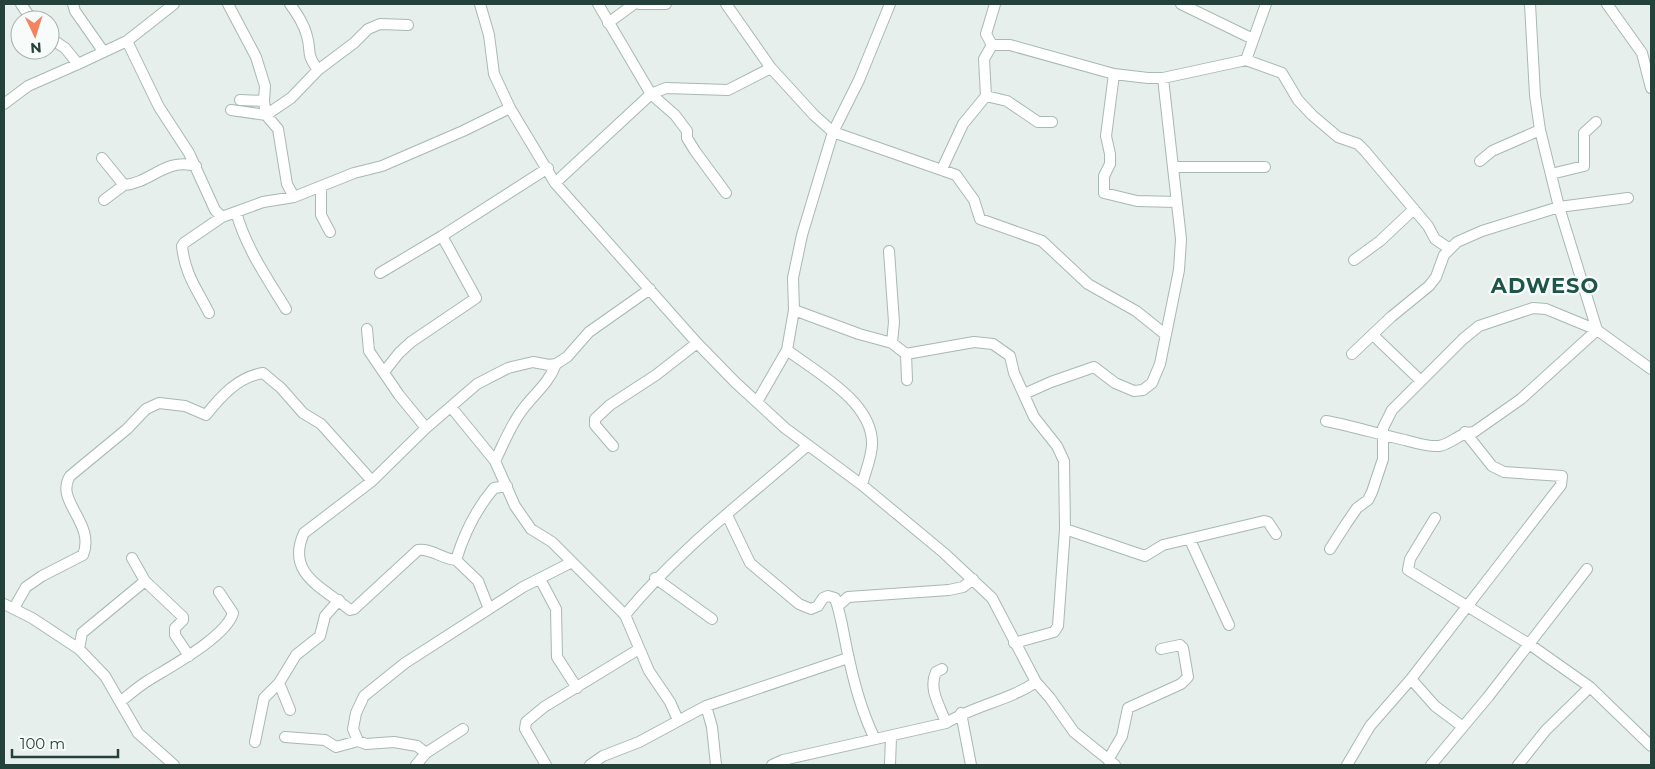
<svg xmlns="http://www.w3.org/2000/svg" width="1655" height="769" viewBox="0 0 1655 769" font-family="Montserrat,sans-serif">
	<rect width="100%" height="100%" fill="#e6efeb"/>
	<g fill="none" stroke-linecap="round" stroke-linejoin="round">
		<defs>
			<path id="minor" d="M21,4l11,16
				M73,4l2,7 28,40
				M228,4l28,53 9,29 -1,15 2,14 12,14 9,55 7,13
				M290,4c7,10 14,20 17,32 5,18 -2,16 11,34
				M480,4l9,31 5,39 16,34 45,75 142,160 38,39 50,46 77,57 82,68 48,45 44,84 14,16 24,34 41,33
				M598,4l53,90 15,-6 62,2 43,-22
				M639,4h27
				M726,4l45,64 43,47 19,17 123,43 18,25 6,19 62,22 46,43 48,27 30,24
				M995,4l-9,30 6,11h18l104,29 34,4h15l83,-18 36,13 16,27 14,15 26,22 20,7 7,7 63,75 7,13 15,10 7,-7 25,-11 77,-24 69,-9
				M1181,4l72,35
				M1530,4l5,91 5,35 19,77 38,123 54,39
				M1607,4l35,49 9,35
				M608,23l26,-19
				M50,38l15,10 13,16 49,-23 47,-37
				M127,41l32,66 30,46 26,57 7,7
				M1246,60l20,-56
				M1114,74l-8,62 4,18v10l-6,12v17l33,8 40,1
				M986,96l21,5 31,21h14
				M240,100l24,1
				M4,104l24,-18 50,-22
				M231,110l35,5 25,-17 27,-28 36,-27 14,-14 12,-5 28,1
				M102,158l22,27c27,-2 42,-28 72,-19
				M1480,161l12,-10 48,-21
				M1175,167h90
				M942,169l21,-45 23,-28 -2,-37 8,-14
				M1551,174l33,-8v-33l12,-11
				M555,183l96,-89 24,21 12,16v7l8,13 31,42
				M321,187v28l9,17
				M104,200l20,-15
				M236,212c10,36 31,66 50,97
				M889,251l5,71 -2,21
				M1354,260l26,-19 34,-32
				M380,273l62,-37 106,-68
				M794,310l65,24 33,9 14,11 1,26
				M209,313c-12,-24 -24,-38 -27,-67l2,-3 38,-26 41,-15 31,-5 60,-24 28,-7 81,-35 47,-23
				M367,329l2,22 30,44 27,33
				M1373,335l48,46
				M787,350c29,22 86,52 85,94 0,13 -7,28 -10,41
				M906,354l68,-12 19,2 17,12 4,17 20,44 23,29 7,15 1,68 -7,97 -4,6 -40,11
				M1352,354l39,-37 38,-31 7,-9 8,-22 6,-6
				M384,372l15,-19 12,-11 65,-44 -34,-62
				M1024,394l27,-12 43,-15 21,16 19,8 9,-1 9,-7 8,-19 19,-94 2,-31 -18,-161
				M757,402l30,-52 7,-40 -1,-32 9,-43 31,-103 26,-52 31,-76
				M451,407l44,54 20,45 16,23 21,13 73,73 24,56 21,31 8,18
				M1326,421c26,5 52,13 79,19 11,3 23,7 34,6 13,-2 21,-14 35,-14l47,-33 76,-69 -51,-21 -13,-1 -54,18 -16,13 -71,71 -9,18v31l-11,33 -4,8 -11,8 -11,16 -16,25
				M613,446l-18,-21v-6l15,-14 46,-30 41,-32
				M495,461c9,-18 16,-37 28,-52 12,-16 26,-26 33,-45
				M507,486l-13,2c-18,21 -30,46 -38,72 -13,-1 -26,-12 -38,-10l-64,59 -4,1c-26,-22 -65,-36 -46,-77l68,-52 54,-53 51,-44 31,-16 25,-6 16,3 7,-1 11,-7 22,-25 61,-43
				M727,515l23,48 49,41 12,5 7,-3 5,-8 5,-2 7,2c7,20 9,40 14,61 6,28 13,54 26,80
				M1435,518l-25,41 -2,11 121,74 61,43 61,59
				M1065,529l80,27 18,-11 101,-24 4,1 8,12
				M1190,540l39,85
				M132,558l13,23 38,36v3l-8,8v7l14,21
				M456,560l22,21 11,28
				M655,578l57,41
				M540,579l16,30 1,48 20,31
				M4,604l28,14 47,31 26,27 33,57 36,32
				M838,606l10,-9 101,-7 14,-3 10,-8
				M14,608l12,-21 16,-11 41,-21c13,-32 -29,-54 -13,-79l57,-47 19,-20 13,-6 26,3 21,9c15,-19 32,-38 57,-42l18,15 22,25 18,11 51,57
				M625,615c54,-66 119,-114 183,-170
				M79,649l3,-16 63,-52
				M942,669l-6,3c-8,17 4,34 10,51
				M1411,679l24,27 28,21
				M121,701c9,-7 18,-15 28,-21 21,-13 77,-43 84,-67l-14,-21
				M706,706l6,21 4,38
				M290,710l-11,-27 17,-28 24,-19 5,-20 14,-16
				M961,713l10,52
				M285,737l40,3 11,7 22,-6 8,3 28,-2 23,4 9,7
				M358,741l-5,-12 3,-16 8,-17 41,-33 118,-76 49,-25
				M255,742l9,-44 15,-15
				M1108,760l14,-24 6,-28 53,-24 7,-7 -5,-29 -3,-3 -19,4
				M416,765l10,-12 37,-24
				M546,765l-21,-36 1,-7 18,-15 95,-58
				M590,765l13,-9 36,-14 67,-36 142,-48
				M772,765l11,-5 163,-37c29,-18 62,-22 90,-41
				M890,765l1,-28
				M1347,765l23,-39 41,-47 150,-194 1,-9 -58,-4 -12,-6 -27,-34
				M1431,765l57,-68 99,-128
				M1518,765l28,-35 44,-43"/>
		</defs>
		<use href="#minor" stroke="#a8b8b2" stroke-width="12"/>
		<use href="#minor" stroke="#fff" stroke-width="10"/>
	</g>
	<g text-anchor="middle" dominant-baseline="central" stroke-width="4.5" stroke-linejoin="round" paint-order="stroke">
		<g font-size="21" font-weight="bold" letter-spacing="1" fill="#1f5548" stroke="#f7fbf9">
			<text x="1545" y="285">ADWESO</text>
		</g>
	</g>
	<rect width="1655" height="769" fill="none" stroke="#24423a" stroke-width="10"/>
	<g transform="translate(35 35) rotate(176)"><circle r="24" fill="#f7fbf9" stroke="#a3b1ad"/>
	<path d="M0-4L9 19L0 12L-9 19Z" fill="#f4845f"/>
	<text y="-8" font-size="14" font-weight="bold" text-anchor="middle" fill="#24423a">N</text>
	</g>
	<path d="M12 749v8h106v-8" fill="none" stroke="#24423a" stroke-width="2.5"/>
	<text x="20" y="749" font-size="15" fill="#24423a" stroke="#f7fbf9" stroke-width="4" paint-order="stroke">100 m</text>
</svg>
